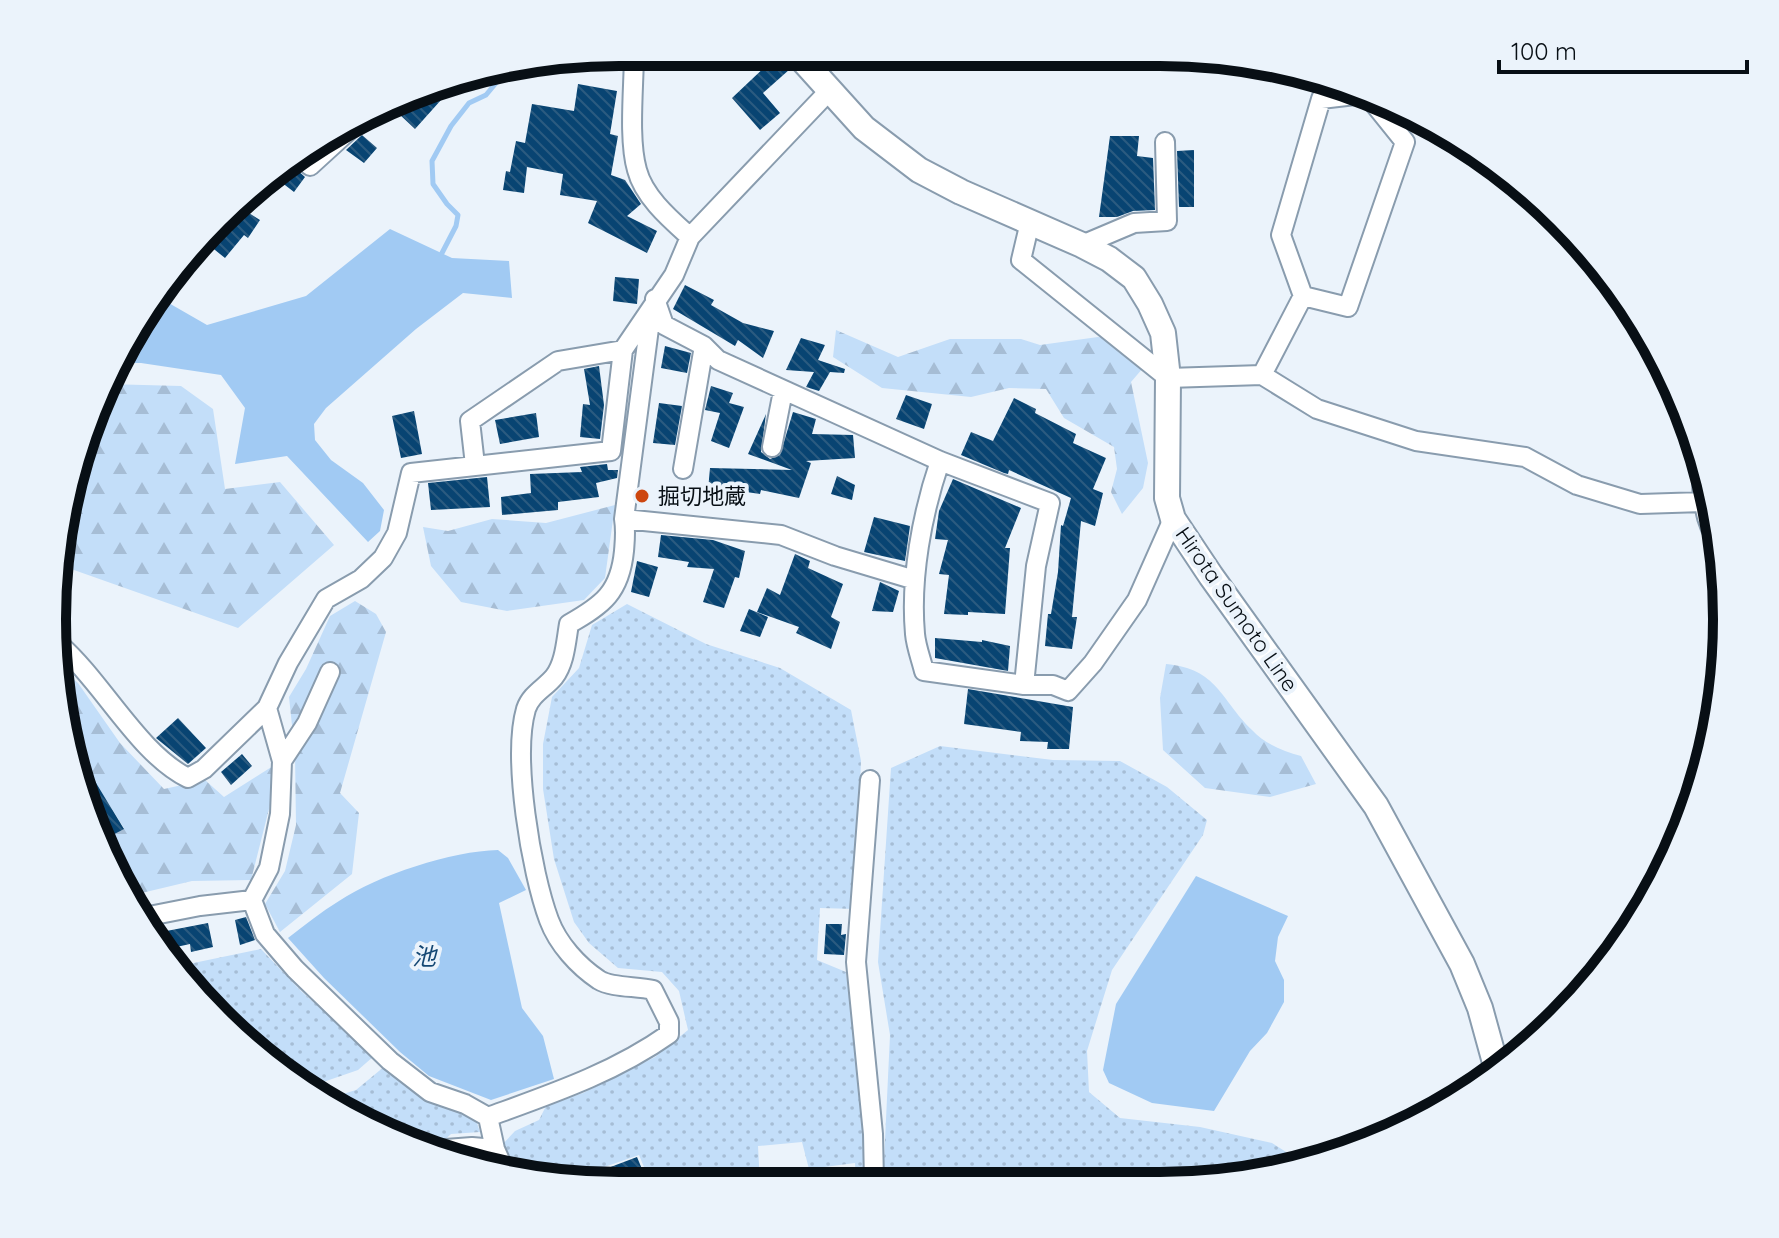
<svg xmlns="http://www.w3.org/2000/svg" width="1779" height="1238" viewBox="0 0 1779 1238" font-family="Quicksand,'Noto Sans JP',sans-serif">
	<defs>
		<pattern id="grass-dots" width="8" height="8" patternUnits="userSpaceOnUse" patternTransform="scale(2)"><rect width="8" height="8" fill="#c3def9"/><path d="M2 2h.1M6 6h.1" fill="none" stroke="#a6bdd5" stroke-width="1.8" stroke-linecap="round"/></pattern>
		<pattern id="forest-firs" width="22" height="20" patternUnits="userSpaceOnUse" patternTransform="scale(2)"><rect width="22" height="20" fill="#c3def9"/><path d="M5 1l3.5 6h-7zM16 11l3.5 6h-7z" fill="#a6bdd5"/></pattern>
		<pattern id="building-back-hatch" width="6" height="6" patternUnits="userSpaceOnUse" patternTransform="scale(2)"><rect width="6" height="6" fill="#084472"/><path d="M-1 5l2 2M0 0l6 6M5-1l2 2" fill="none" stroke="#2b5b80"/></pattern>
	</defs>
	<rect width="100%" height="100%" fill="#ebf3fb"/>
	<path fill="url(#grass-dots)" d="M627,604l79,40 74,24 71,42 10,51 -6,148 -35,-1 -3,52 29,12 21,169v41h-11l-1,-19 -46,6 -7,-27 -44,4 2,38 -112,2 3,-2 -12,-29 -75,26 -52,-6 -10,-30 13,-14 24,-11 7,-14 37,-13 72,-36 33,-27 -9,-39 -17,-19 -44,-4 -29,-25 -15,-21 -20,-63 -11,-70v-45l9,-47 27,-29 13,-43z
		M940,746l113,14 67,1 47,26 40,33 -4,15 -91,135 -25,81 2,41 31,26 80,9 72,16 33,21 -35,11 -241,4 -24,-2 -1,3h-32l-28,-4 -2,5 -59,1 7,-147 -12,-73 13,-194z
		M261,949l40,42 73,65 -16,14 -55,19 -85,-69 -39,-54z
		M385,1066l90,51 5,15 -29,2 -16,15v4l-33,-10 -79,-43 33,-10z"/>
	<path fill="url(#forest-firs)" d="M836,330l62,27 52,-18h71l19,6 58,-8 35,5 16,19 -18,21 17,81 -5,25 -21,26 -11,-22 6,-23 -3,-22 -50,-29 -18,-29 -37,-1 -38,9 -89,-9 -49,-31z
		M106,384l75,2 32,23 12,80 55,-7 54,63 -96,83 -181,-64v-19l38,-143z
		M615,505l-10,73 -21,22 -77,11 -46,-9 -30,-36 -8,-39 25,4 44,-12 54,4z
		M355,601l21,13 10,18 -46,161 19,20 -7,61 -72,58 -15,-28 20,-33 11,-46 -1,-71 -6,-57 17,-28 24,-53z
		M1166,664c52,5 54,35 86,66 13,14 31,21 49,26l15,28 -46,13 -65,-9 -42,-38 -3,-52z
		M61,668l17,15 42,60 44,46 41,-9 19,17 49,-31 -3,39 -19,75 -59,1 -63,15 -18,-26 -10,-29 23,-13 -60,-95z"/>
	<path fill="#a1caf3" d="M390,229l62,29 57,3 3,37 -49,-5 -47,36 -90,79 -12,16 1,16 16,20 32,23 21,27 -4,21 -12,11 -81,-86 -52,8 10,-56 -24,-33 -80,-12h-22l41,-65 47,27 99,-29z
		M498,850l10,8 18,32 -27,13 23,105 21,28 11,43 -63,21 -62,-24 -29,-24 -76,-74 -36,-40c17,-13 33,-26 51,-37 39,-26 113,-50 159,-51z
		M1196,876l92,40 -10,21 -3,24 9,19v22l-17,31 -17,18 -36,60 -62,-8 -43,-20 -6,-13 13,-66z"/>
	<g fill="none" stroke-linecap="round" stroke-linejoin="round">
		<path stroke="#a1caf3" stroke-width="5" d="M442,253l14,-27 2,-11 -11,-11 -14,-20 -1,-23 19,-35 18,-23 17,-8 24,-29"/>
	</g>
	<path fill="url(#building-back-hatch)" d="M757,54l24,1 9,14 -27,24 17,20 -20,17 -28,-32 35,-33z
		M578,84l39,7 -7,43 8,2 -7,39 14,5 16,24 -14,12 30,15 -10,22 -59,-30 9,-22 -37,-6 3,-21 -36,-7 -3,26 -21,-3 3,-19 4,1 6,-31 9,2 7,-39 42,7z
		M431,90l10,10 -26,29 -17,-16 9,-12z
		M362,135l15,13 -13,15 -18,-13z
		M1110,136h29l-2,20 16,2 2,52 -22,1 -16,6h-18z
		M1194,150v57h-15l-2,-56z
		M288,162l17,15 -11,15 -22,-17z
		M238,206l22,14 -12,18 -4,-3 -19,23 -15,-12 20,-21 -7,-6z
		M615,277l24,2 -2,25 -24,-3z
		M685,285l29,15 -3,5 32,18 31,8 -11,27 -25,-18 -3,6 -62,-37z
		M801,338l24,7 -7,15 27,9 -1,4 -14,-1 -11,19 -13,-4 8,-15 -28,-2z
		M665,346l26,7 -4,20 -26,-5z
		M599,366l5,39 -4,34 -20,-2 3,-33 7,1 -6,-36z
		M711,386l22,7 -4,10 15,4 -15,41 -18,-7 9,-28 -15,-3z
		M906,395l26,9 -8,25 -28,-10z
		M1014,398l22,11 -1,4 41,21 -3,9 33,15 -13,31 10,4 -8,33 -14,-5 -9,96h5l-5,32 -27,-3 3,-32h3l7,-42 3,-47 2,1 8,-28 -62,-28 -1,4 -4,-1 -43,-18 10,-23 22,9z
		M659,403l23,3 -7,39 -22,-2z
		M414,411l8,43 -21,4 -9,-42z
		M793,412l23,7 -4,15 41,1 2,23 -49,3 5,2 -12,35 -38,-8 -1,4 -27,-4 -1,11h-25l3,-33 82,2 -44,-16 18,-40 -5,38 9,7 10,-4z
		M536,413l3,24 -39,7 -5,-24z
		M607,464l1,6h10l-1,8 -21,5 3,14 -41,5v8l-56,5 -1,-18 30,-4 -1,-19 52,-2 -2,-5z
		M837,476l18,9 -3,15 -21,-6z
		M487,477l3,30 -59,3 -3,-27z
		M953,479l68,29 -16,40h5l-5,66 -37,-2v3l-24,-1 5,-39 -10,-1 9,-34 -13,-1 4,-28z
		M874,517l36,9 -5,35 -41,-9z
		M661,535l52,5 32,11 -6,27 -4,-1 -11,31 -21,-6 11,-33 -27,-2 2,-5 -31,-5z
		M795,554l15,7 -2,7 35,16 -12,33 9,5 -9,27 -35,-16 3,-6 -42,-15 10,-24 13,7z
		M637,561l21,6 -9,30 -18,-5z
		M880,582l19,9 -6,21 -21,-1z
		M749,609l19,8 -8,20 -20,-6z
		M935,638l47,4v-2l28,6 -2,25 -73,-13z
		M968,689l105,18 -4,42h-22l1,-7 -28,-1 1,-9 -57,-8z
		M178,718l28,30 -18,16 -32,-26z
		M76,750l48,79 -23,12 -30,-89z
		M242,754l10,12 -21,19 -10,-13z
		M246,917l9,23 -15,5 -5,-25z
		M208,923l5,24 -22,5 -1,-8 -23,5 -11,-16z
		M826,924h16l-1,11 5,-1 -2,21 -20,-1z
		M637,1157l12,29h-34l-7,-18z"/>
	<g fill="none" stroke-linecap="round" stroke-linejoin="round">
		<defs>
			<path id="street" d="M634,52c0,34 -6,87 3,118 7,27 33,49 53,67
				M297,154l13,12 46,-42
				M1030,222l-9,38 147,118 94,-3 55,34 99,32 109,16 52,28 63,19 63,-2
				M1082,245l52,-22 33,-2 -2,-79
				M1303,296l45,11 57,-165 -33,-41
				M655,299l9,26 40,21 14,14 222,101 110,42 -14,63 -12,119h29l15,6 25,-28 44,-63 36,-81
				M1262,375l41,-79 -22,-61 40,-136 34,-4
				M1678,391l-1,7 8,9
				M772,447l11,-56
				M1701,457c1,30 0,62 19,87
				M940,461c-18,53 -30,117 -25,173 1,12 6,25 9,37l100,14
				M475,465l-5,-44 88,-60 65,-11
				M683,469l21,-123
				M624,519l157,16 54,21 80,24
				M60,645c43,38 79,109 128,133l16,-9 63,-61 21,-45 38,-64 35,-20 22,-21 14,-25 14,-60 200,-22 12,-101 51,-75 16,-38 140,-147
				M267,708l15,53 -2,53 -11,54 -17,32 13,34 30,35 95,92 40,31 35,12 23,13 7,32 11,25
				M282,761l25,-38 23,-51
				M870,780l-14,182 17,172 1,48
				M144,917l56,-11 52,-6
				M488,1117c63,-23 126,-44 181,-83v-12l-16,-32c-16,-4 -41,-2 -54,-10 -21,-14 -41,-36 -50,-60 -18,-48 -37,-163 -23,-211 5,-15 19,-21 28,-32 11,-14 12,-36 15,-53 34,-19 51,-32 55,-73 1,-12 2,-20 0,-32l27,-206
				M443,1155l3,-6 26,-2 23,2"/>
			<path id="secondary" d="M798,55l66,73 55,42 42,22 121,53 27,14 25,19 16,26 13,29 5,45 -1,120 6,21 38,57 165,230 86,158 18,44 16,58"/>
		</defs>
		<use href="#street" stroke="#899cae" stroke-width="22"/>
		<use href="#secondary" stroke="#899cae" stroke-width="28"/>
		<use href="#street" stroke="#fff" stroke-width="18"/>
		<use href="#secondary" stroke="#fff" stroke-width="24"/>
	</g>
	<circle fill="#cd4710" stroke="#ebf3fb" stroke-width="3" cx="642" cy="496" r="8"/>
	<g text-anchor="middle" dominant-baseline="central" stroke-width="8" stroke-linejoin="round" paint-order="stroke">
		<g font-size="22" fill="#080f15" stroke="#ebf3fb" text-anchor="start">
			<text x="658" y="496">掘切地蔵</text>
		</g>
		<g font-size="22" fill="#080f15" stroke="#ebf3fb">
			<text transform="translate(1237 609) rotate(55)">Hirota Sumoto Line</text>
		</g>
		<g font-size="24" font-style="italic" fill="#144773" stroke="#ebf3fb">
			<text x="424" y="956">池</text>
		</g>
	</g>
	<path d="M0 0H1779V1238H0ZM619 66H1160A553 553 0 0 1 1713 619V619A553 553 0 0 1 1160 1172H619A553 553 0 0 1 66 619V619A553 553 0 0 1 619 66Z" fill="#ebf3fb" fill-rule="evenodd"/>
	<path fill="none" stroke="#080f15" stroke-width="10" d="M619 66H1160A553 553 0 0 1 1713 619V619A553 553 0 0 1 1160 1172H619A553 553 0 0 1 66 619V619A553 553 0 0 1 619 66Z"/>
	<path d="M1499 60v12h248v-12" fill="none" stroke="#080f15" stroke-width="4"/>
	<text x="1511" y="60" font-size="24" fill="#080f15" stroke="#ebf3fb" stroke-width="6" paint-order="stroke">100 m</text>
</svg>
